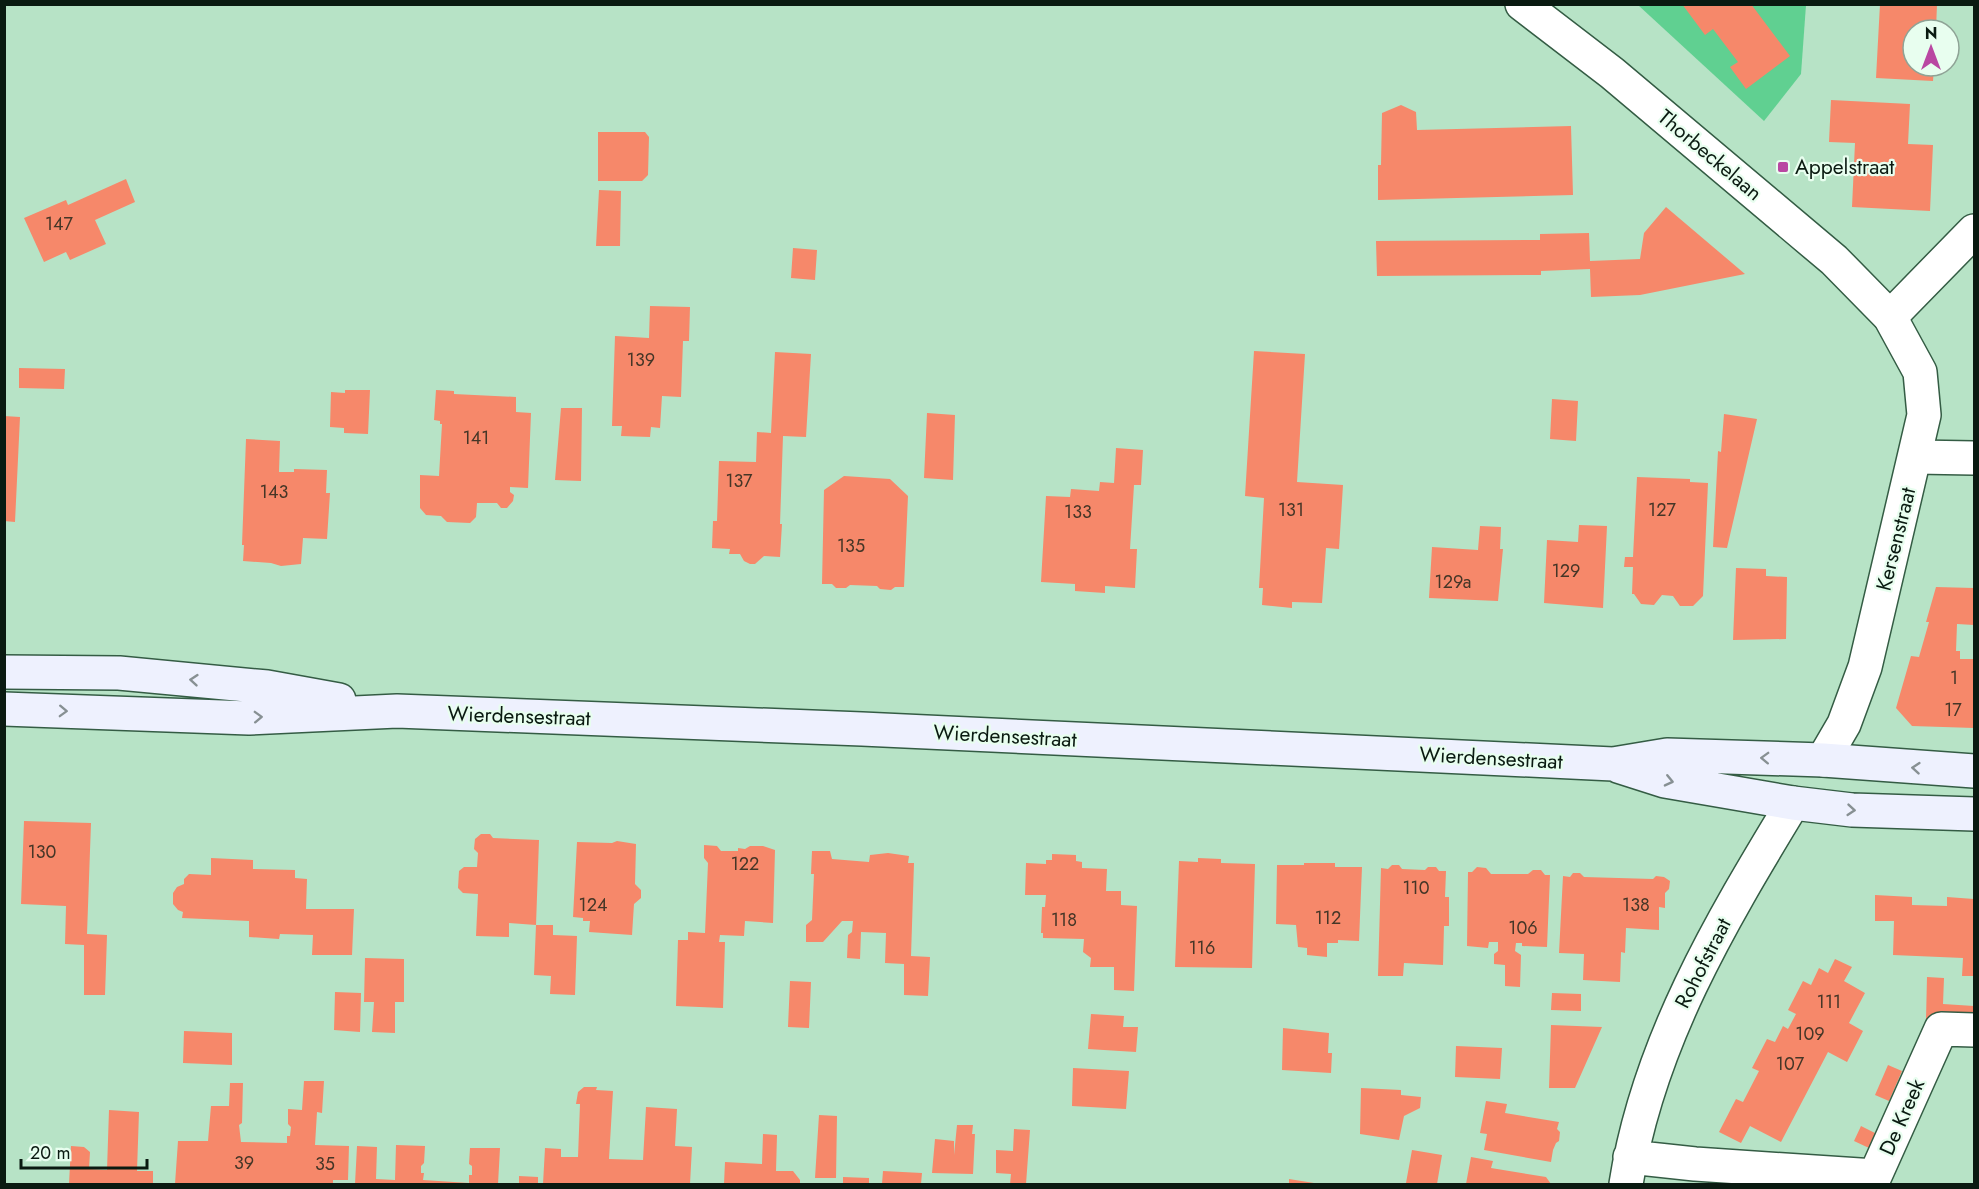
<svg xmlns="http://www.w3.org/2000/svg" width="1979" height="1189" viewBox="0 0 1979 1189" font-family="Jost,sans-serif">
	<rect width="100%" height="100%" fill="#b7e3c6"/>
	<path fill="#60d091" d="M1638,5h168l-5,69 -37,47z"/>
	<path fill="#f6886a" d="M1682,4h69l39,52 -44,33 -16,-22 8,-5 -25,-33 -8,6z
		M1880,4h57l-1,26h-23v36h21l-1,15 -57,-3z
		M1831,100l79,4 -2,40 25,1 -3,66 -78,-4 3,-64 -26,-1z
		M1401,105l15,7 1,18 154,-4 2,69 -195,5v-35h3l1,-52z
		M598,132h47l4,5 -1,38 -6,6h-44z
		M126,179l9,23 -40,18 11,24 -36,16 -4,-8 -22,10 -20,-44 42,-18 2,5z
		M599,190l22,1 -1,55h-24z
		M1666,207l79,67 -105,21 -49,2 -1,-28 -49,2v4l-164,1 -1,-35 164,-1v-6l49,-1 1,28 50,-2 4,-26z
		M793,248l24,2 -2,30 -24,-2z
		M650,306l40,1 -1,34h-6l-2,56 -19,-1 -2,32 -9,-1 -1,10 -29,-1 1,-10h-10l3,-90 34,2z
		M1254,351l51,3 -8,128 46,3 -4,64 -13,-1 -4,55 -30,-1v6l-30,-3 1,-17h-4l5,-90 -19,-2z
		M775,352l36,2 -5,83 -23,-1 -3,88h2l-2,33 -16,-1 -9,8h-5l-6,-3 -4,-7h-11l1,-5 -18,-1 1,-27h4l2,-60 37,1 1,-30 14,1z
		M19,368l46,1 -1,20 -45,-1z
		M345,390h25l-2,44 -24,-1v-5l-14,-1 1,-35 14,1z
		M436,390l18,1v3l62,3v15l15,1 -3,75 -18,-1v5l4,3 -1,6 -6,7h-6l-4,-5h-20l-1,14 -6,6 -23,-1 -6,-6 -15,-1 -6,-7v-33l19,1 3,-52h-2v-3l-6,-1z
		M1552,399l26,2 -2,40 -26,-2z
		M561,408h21l-1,73 -26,-1z
		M927,413l28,2 -2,65 -29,-2z
		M1724,414l33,5 -30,129 -14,-1 5,-96 3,1z
		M4,416l16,1 -5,105 -11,-1z
		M246,439l34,2 -1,31h15v-3l33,1 -1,23h4l-3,46 -24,-1 -2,26 -20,2 -10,-3 -28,-2 1,-16h-2z
		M1116,448l27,2 -2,35h-7l-4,64h7l-2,39 -30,-2v7l-30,-2v-7l-34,-2 5,-86 24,1 1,-8 28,2 1,-9 14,1z
		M844,476l46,3 18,17 -4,91h-9l-4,3 -11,-1 -3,-3 -27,-1 -4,3h-10l-4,-4h-10l2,-94z
		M1637,477l53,2v3l18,1 -5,113 -10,10h-13l-7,-10 -11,-1 -8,10 -13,-1 -7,-10h-2l1,-27h-9l1,-10h8z
		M1579,525l28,1 -4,82 -59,-5 3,-63 31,2z
		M1480,526l21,1 -1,22h3l-5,52 -69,-3 3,-51 46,3z
		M1736,568l30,1v7l21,1 -1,62 -53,1z
		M1936,587l38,1v37l-17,-1 -1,27h4v8h14v69l-62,-2 -16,-18 15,-52 8,1 10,-35h-3z
		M24,821l67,2 -4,111 20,1 -2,60h-21v-50l-19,-1 1,-38 -45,-2z
		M481,834h9l3,4 46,2 -3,85h17v10l24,1 -2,59 -25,-1 1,-18 -17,-1 2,-50 -27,-2v14l-33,-1 2,-42 -15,-1 -5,-5 1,-17 5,-4h13l1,-14 -4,-4 1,-10z
		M617,841l19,3 -1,40 6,6v8l-7,6 -2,31 -43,-3 1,-11h-7v-3l-10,-1 4,-75 35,1z
		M704,845l13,1 4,5h17v-3l7,1 5,-3h13l12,4 -2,73 -28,-2 -1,15 -24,-1 -1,7h6l-2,66 -47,-2 2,-66h10v-8l17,1 3,-70 -4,-5z
		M812,851h18l2,8 37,3 1,-7 18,-2 21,3 -1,7h6l-3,93 19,1 -2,39 -24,-1v-31l-19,-1 1,-30 -25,-1 -1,27 -13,-1 1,-23 4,-3 1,-11h-11l-19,21h-17v-17l6,-5 2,-46h-3z
		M1052,854l24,1v6l6,1v6l25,1 -1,22h15v14l16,1 -3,85 -20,-1v-23h-24l1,-9 -8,-6 1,-13 -41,-1v-5h-2l1,-26h3l1,-12h-21l1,-32 20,1v-4h6z
		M211,858l42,2v9l42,1v8l12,1 -1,30h48l-2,46h-40l1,-20 -33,-1 -1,5 -30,-2v-16l-67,-3 1,-6 -5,-2 -5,-6v-11l4,-6 7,-3v-5l5,-5 22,1z
		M1198,858l23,1v4l34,1 -3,104 -77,-1 4,-106 19,1z
		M1304,863h31v4h27l-3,74 -21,-1v3h-11v14l-20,-2v-7l-9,-1 -2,-22 -20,-1 1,-59h27z
		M1392,865h7l3,4 23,1 3,-3h8l3,4h7l-1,26h4v29h-5l-1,39 -39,-2 -1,13h-25l3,-108 7,1z
		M1477,867l9,1 5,6h37l5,-4h8l4,5h5l-3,72 -25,-1v-3h-6l-1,8 6,4 -1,32 -15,-1v-21l-11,-1v-10l4,-3v-9h-9l-1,6 -21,-2 1,-74h4z
		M1573,873h7l4,4 69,2 3,-3 8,1 6,4 -1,8 -4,4v15l-6,-1v23l-33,-2 -1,25 -4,-1 -1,30 -37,-2 1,-26 -25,-1 4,-77 7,1z
		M1875,895l37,2v8l35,1v-9l27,2 -1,77h-11l1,-18 -70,-3 1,-34h-19z
		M365,958l39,1v43h-9v31l-23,-1 2,-30h-10z
		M1835,959l17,8 -8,14 21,12 -16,30 14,8 -16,31 -19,-10 -47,90 -31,-16 -9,17 -22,-11 17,-33 7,3 16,-31 -7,-3 15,-29 8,3 8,-16 5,3 8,-15 -8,-4 15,-29 8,4 8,-17 9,5z
		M1927,977l17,1 -1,26 31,2v16l-48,-2z
		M790,981l21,1 -2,46 -21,-1z
		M335,992l26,1 -1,39 -26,-2z
		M1552,993l29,1v17l-30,-1z
		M1091,1014l33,2 -1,11h15l-2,25 -48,-3z
		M1551,1025l51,2 -27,61h-26z
		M1283,1028l46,5 -1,20h4l-1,20 -49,-3z
		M184,1031l48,2v32l-49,-2z
		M1456,1046l46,2 -2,31 -45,-2z
		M1888,1065l14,6 -13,30 -14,-6z
		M1073,1068l56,3 -3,38 -54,-3z
		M304,1081h20l-2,32 -5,-1 -2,33 34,1 -1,34h-15v4h-158l3,-43h30l3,-35h18l1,-23h13l-1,40 -3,2 2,17 46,1v-7h3l1,-9 -3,-3v-15l14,1z
		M584,1087h13l-1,3 17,1 -4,68 34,1 3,-53 31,2 -2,37 17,1 -2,37h-147l2,-36 16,1v8h17l2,-53h-4l2,-12z
		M1361,1088l40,2v5l20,2 -1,11 -16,8 -5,24 -39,-6z
		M1486,1101l21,3 -2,9 54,9 -2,7 3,3 -1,9 -3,2 -3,7 -2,12 -67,-12 3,-16 -7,-1z
		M109,1110l30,2 -2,59h16v13h-84l2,-38 13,1 6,5 -1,17 18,1z
		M819,1115l18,1 -1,62h-21z
		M957,1125h16l-1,9h3l-2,40 -41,-1 3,-34 19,2v14z
		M1861,1126l14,7 -6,15 -15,-7z
		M1014,1129l16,1 -4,54h-16l1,-10 -15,-1v-23l17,1z
		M763,1134l14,1 -1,36h17l7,9v4h-76l1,-22 37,2z
		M396,1145l29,1 -1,17 -3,3v7h3l-1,7 46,3v-8h3v-9l-3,-2 1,-16h30l-2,36h-143l2,-38 20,1 -1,32 19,1z
		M1412,1150l30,5 -5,29 -31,-1z
		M1471,1157l22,4 -2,7 55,9 5,7h-85z
		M883,1171l39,2 -1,11h-39z
		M519,1176l19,1v7h-19z
		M843,1177l26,1v6h-26z
		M1289,1179l25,4v1h-25z"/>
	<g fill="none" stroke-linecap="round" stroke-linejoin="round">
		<defs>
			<path id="minor" d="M1890,317l84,-86
				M1916,457l58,1
				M1630,1157l65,7 180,12 66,-147 33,1
				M1626,1184c22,-140 94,-261 167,-381"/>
			<path id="tertiary" d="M1522,4l90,69 222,187 56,57 30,55 4,43 -59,252 -21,57 -21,36"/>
			<path id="secondary" d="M4,672l115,1 148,14 72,13
				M4,709l245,9 148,-7 465,18 751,35 54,-9 156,5 151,11
				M1618,766l47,15 128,22 59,7 122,4"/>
		</defs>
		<use href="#minor" stroke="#345c44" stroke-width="36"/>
		<use href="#tertiary" stroke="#345c44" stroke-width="36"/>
		<use href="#secondary" stroke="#345c44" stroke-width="36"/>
		<use href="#minor" stroke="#fff" stroke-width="33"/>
		<use href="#tertiary" stroke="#fff" stroke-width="33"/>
		<use href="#secondary" stroke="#eef1fe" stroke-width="33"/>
	</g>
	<defs><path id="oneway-chevron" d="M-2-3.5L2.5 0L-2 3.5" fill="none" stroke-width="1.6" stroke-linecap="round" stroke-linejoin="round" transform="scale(1.5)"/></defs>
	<g stroke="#879093">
		<use href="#oneway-chevron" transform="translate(194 680) rotate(-175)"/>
		<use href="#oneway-chevron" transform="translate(63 711) rotate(2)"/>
		<use href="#oneway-chevron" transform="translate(258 717) rotate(-2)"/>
		<use href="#oneway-chevron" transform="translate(1765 758) rotate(-178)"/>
		<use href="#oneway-chevron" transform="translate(1916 768) rotate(-175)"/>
		<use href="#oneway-chevron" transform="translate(1669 781) rotate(13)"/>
		<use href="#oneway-chevron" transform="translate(1851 810) rotate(5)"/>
	</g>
	<rect fill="#b947a2" stroke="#e8feef" stroke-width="2" x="1777" y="161" width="12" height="12" rx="3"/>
	<g text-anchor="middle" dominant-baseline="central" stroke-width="4.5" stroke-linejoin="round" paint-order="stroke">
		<g font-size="18" fill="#453627">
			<text x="59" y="224">147</text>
			<text x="641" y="360">139</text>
			<text x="476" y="438">141</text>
			<text x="739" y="481">137</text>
			<text x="274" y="492">143</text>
			<text x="1291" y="510">131</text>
			<text x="1662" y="510">127</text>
			<text x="1078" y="512">133</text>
			<text x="851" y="546">135</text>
			<text x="1566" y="571">129</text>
			<text x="1453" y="582">129a</text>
			<text x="1954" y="678">1</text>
			<text x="1953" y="710">17</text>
			<text x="42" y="852">130</text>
			<text x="745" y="864">122</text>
			<text x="1416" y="888">110</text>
			<text x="593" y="905">124</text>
			<text x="1636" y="905">138</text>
			<text x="1328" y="918">112</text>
			<text x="1064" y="920">118</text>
			<text x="1523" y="928">106</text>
			<text x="1202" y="948">116</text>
			<text x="1829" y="1002">111</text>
			<text x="1810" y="1034">109</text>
			<text x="1790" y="1064">107</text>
			<text x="244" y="1163">39</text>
			<text x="325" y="1164">35</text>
		</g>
		<g font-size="21" fill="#0a1a11" stroke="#e8feef">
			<text transform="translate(1710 155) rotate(40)">Thorbeckelaan</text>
			<text transform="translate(1896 539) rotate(-76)">Kersenstraat</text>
			<text transform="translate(519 716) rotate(2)">Wierdensestraat</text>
			<text transform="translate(1005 736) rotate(3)">Wierdensestraat</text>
			<text transform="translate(1491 758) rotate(3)">Wierdensestraat</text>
			<text transform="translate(1703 963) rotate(-63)">Rohofstraat</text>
			<text transform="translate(1902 1117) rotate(-66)">De Kreek</text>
		</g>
		<g font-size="21" fill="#0a1a11" stroke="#e8feef" text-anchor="start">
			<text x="1795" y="167">Appelstraat</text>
		</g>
	</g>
	<rect width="1979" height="1189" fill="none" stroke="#0a1a11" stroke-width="12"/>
	<g transform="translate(1931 48)"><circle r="28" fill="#e8feef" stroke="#8fa396" stroke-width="1.5"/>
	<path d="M0-4.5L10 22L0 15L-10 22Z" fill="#b947a2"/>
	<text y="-9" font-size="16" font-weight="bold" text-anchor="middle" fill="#0a1a11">N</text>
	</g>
	<path d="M21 1159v9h126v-9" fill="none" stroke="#0a1a11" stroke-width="3"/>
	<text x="30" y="1159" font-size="18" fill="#0a1a11" stroke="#e8feef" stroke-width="4.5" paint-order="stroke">20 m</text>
</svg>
